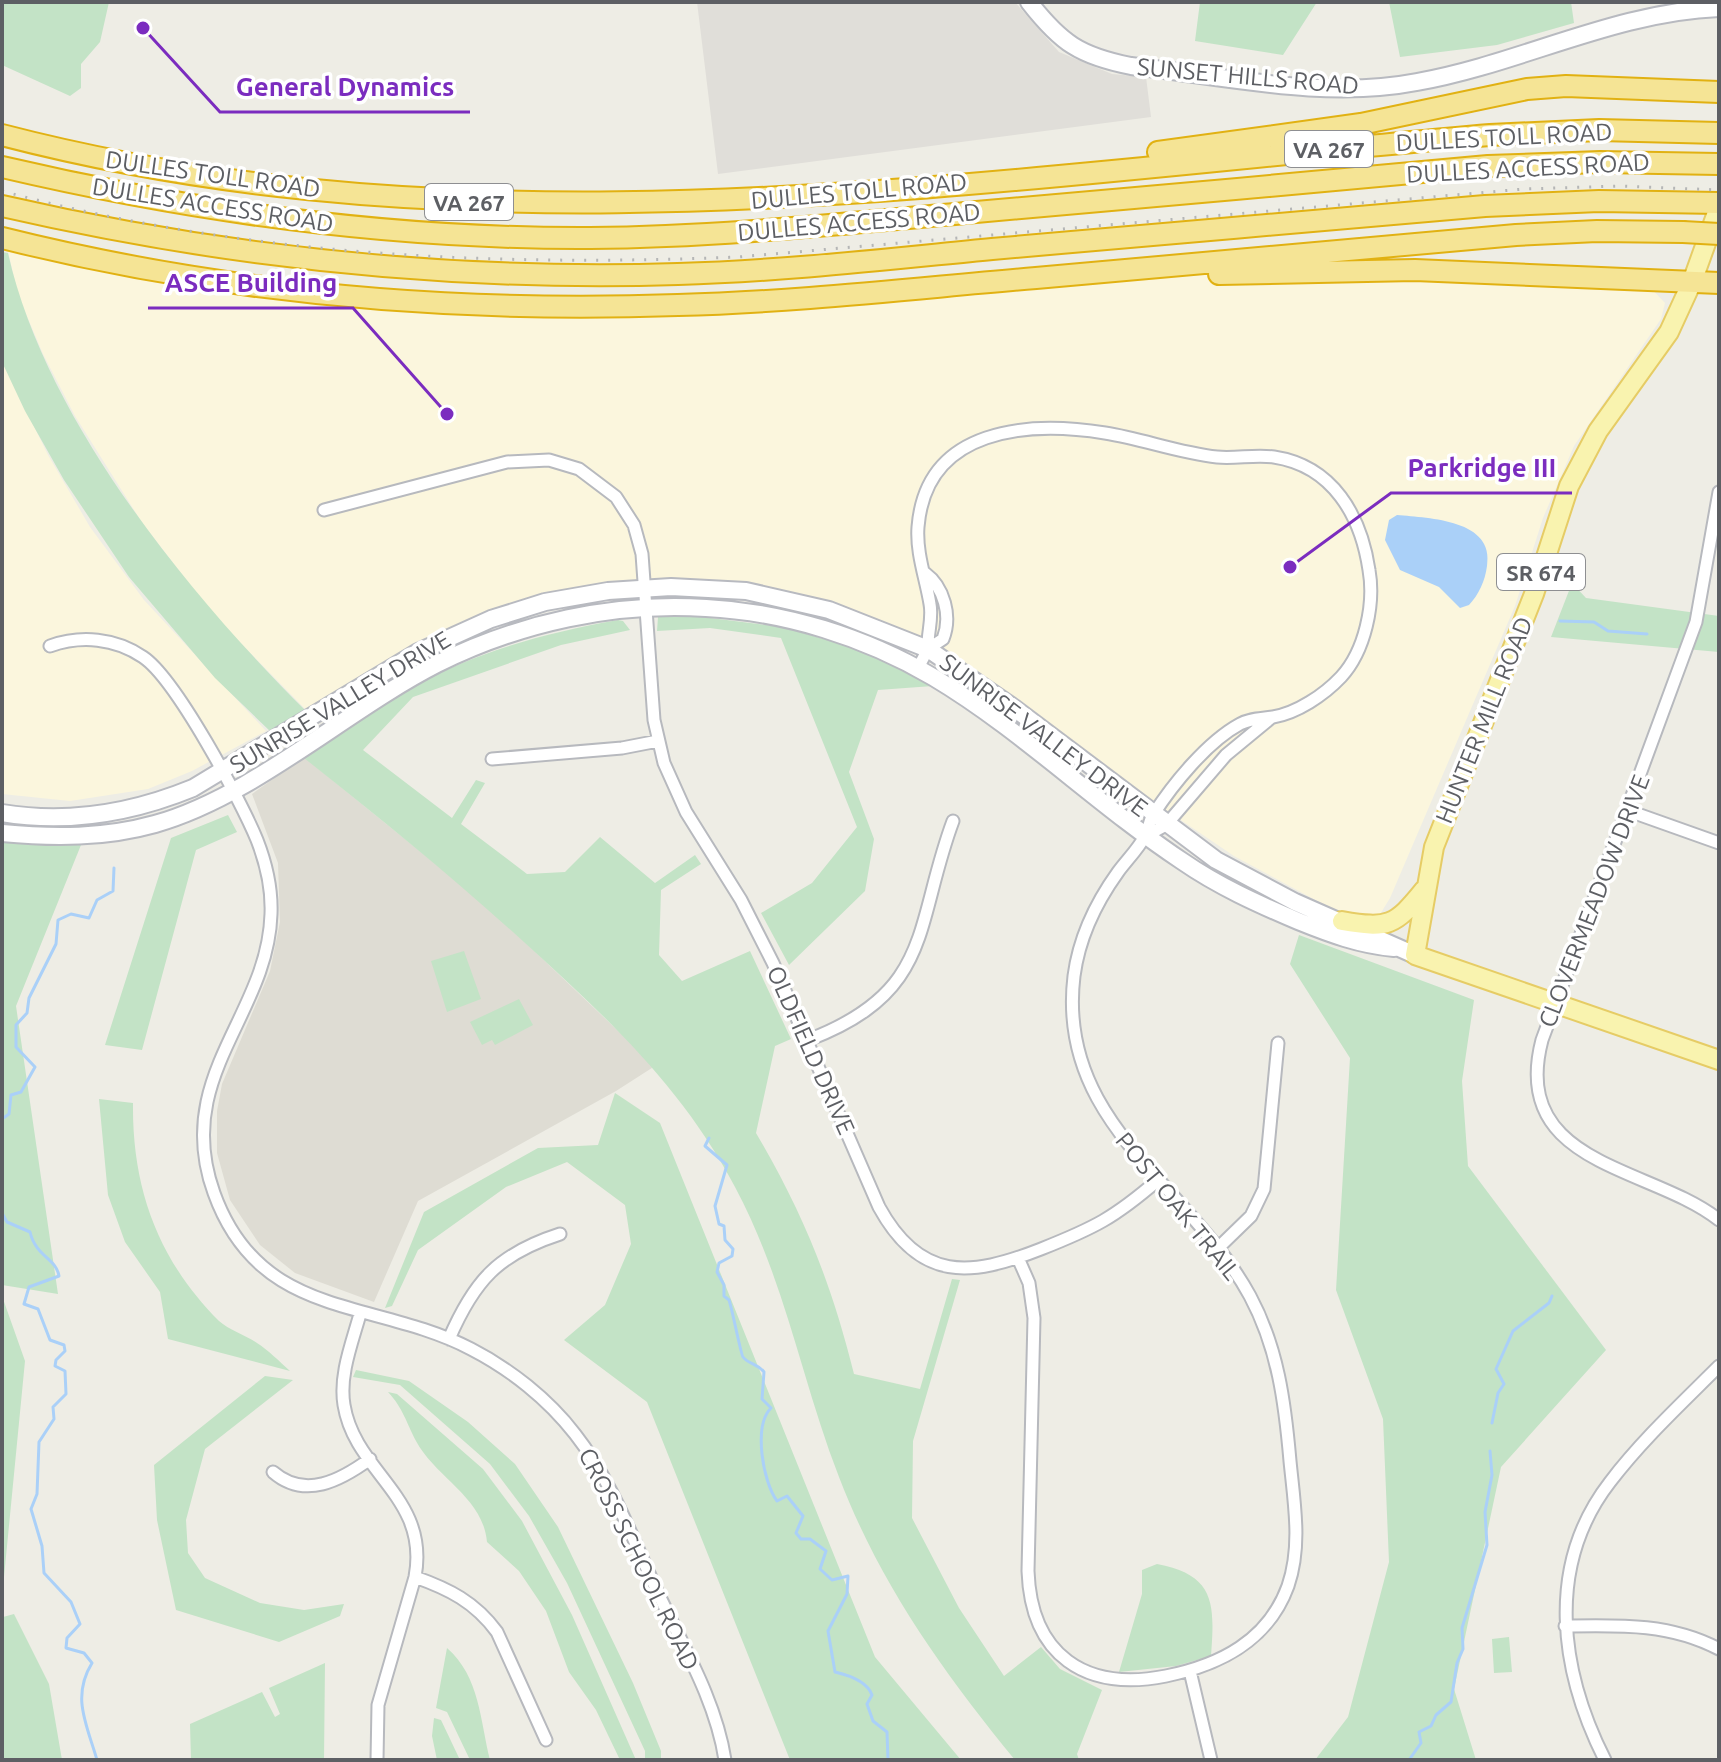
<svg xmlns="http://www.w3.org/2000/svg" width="1721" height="1762" viewBox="0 0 1721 1762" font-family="Ubuntu,sans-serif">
	<rect width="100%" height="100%" fill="#eeede5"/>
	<path fill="#fbf6dd" d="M5,238l120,26 370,42 512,-26 359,-10 282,15 17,18 -4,16 -87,127 -31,72 -28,88 -125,292 -14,23 -44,-12 -98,-53 -291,-197 -194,-69 -149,2 -105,25 -181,101 -100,-102 -73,-95 -66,-105 -32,-62 -25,-59z
		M2,361l46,94 42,72 54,73 122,131 -74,40 -44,18 -78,12 -68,-7z"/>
	<path fill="#e0ded9" d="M697,2h318l44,50 53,22 34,3 5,40 -433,57z"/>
	<path fill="#dedcd3" d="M304,757l182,148 169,161 -39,25 -198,110 -44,101 -79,-29 -35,-28 -30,-45 -13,-47v-42l5,-27 48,-113 10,-49 -2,-59 -26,-69z"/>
	<path fill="#c3e3c6" d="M2,2h107l-9,40 -19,22v24l-11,8 -68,-31z
		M1200,2h117l-34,53 -88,-14z
		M1389,2h182l3,21 -77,22 -97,12z
		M2,252l6,1c37,166 180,341 298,458l-34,22 -57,-55 -86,-101 -65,-97 -39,-69 -23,-49z
		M1572,583l14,15 133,18v36l-168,-15z
		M687,615l96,12 78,23 72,36 -55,4 -29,82 25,67 -9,52 -76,74 -28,-52 51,-30 45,-56 -76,-189 -71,-10 -53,3 1,-14z
		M618,620l5,1 7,9 -69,15 -148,52 -50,53 89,68 24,-38 9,3 -24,41 66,50 38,-2 35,-35 55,46 40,-28 6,9 -40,26 -2,65 23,26 68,-30 41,88 -16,7 -19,87c48,82 75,149 98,241l66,15 32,-110 8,1 -47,161 -1,77 47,90 45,68 37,-29 19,22 42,21 -25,64 2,6h-64c-72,-88 -135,-176 -176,-283 -38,-98 -53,-194 -104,-290 -50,-95 -121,-163 -199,-234 -75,-69 -152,-132 -232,-195 36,-24 72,-49 109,-71 64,-36 133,-54 205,-67z
		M228,815l9,17 -41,18 -54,200 -37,-5 66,-207z
		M83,840l-67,166 42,288 -56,-9v-443z
		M1299,935l175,65 -12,81 6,85 138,184 -105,117 -47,222 22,71h-161l33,-43 41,-155 -6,-143 -47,-129 14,-232 -60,-94z
		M464,951l17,48 -34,13 -16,-51z
		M519,999l14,26 -38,20 -3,-5 -10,5 -12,-23z
		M615,1093l45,30 215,534 86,103h-171l-143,-358 -83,-62 41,-35 26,-61 -6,-39 -58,-43 -61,25 -88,63 -26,56 -7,2 39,-96 114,-64 60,-3z
		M99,1099l34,4c-1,85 25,157 86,218 10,9 26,14 38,22 11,7 22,18 33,28l-122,-32 -8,-47 -35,-50 -17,-47z
		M2,1296l23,65 -21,216 -2,-1z
		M356,1370l53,11 59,41 47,42 43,63 75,156 28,68v9h-16v-9l-78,-168 -38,-67 -39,-52 -90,-79 -47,-8z
		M265,1376l28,4 -88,69 -19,71 2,33 17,25 55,25 44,7 40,-6 -4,12 -61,26 -103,-32 -19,-90 -3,-55z
		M388,1392l9,2 86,75 39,52 50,94 64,145h-16l-24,-50 -27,-38 -23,-61 -27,-40 -32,-29c-4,-45 -51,-64 -71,-101 -10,-19 -13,-33 -28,-49z
		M1157,1564c58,11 58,39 54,92l-35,10 -57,6 23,-78v-24z
		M14,1614l35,70 13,76h-60v-140l1,-3z
		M1509,1637l3,35 -18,1 -2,-34z
		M447,1648c33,29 33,72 43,112h-20l-23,-48 -11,-4z
		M325,1663l-1,97h-133l-1,-36 72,-32 13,25 5,-3 -11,-26z
		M434,1718l7,2 19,40h-23l-5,-24z"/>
	<path fill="#aad0f8" d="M1397,515c33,3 98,5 90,51 -2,15 -8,28 -18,39l-9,3 -21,-21 -39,-17 -15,-30 4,-20z"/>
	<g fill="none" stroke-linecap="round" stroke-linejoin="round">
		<path stroke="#aad0f8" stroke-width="3" d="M1560,621l34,1 14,9 39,3
			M2,1119l7,-5 2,-19 10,-3 14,-25 -19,-20v-22l11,-12 2,-15 27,-54 2,-24 13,-6 18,4 8,-18 16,-9 1,-23
			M709,1138l-4,8 22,19 -12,41 4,18 5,2 1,14 8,9 -1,7 -13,7 -2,9 7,13v11l5,4c3,8 12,55 14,57 5,7 15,7 21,15l-2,27 9,9c-18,18 -8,74 6,93l10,-5 16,20 -7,17 5,6h9l16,12 -6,18 12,11 16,-4 -1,18 -19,37 7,41c13,3 32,9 37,23l-5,9 6,17 14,11 1,28
			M2,1160v12
			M2,1213l5,9 23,10c6,25 26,26 29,44l-30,11 -5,17 14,5 12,31 14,5 1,6 -9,9 -1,6 10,5 1,23 -13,13 1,12 -15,23 -2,52 -6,15 11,37 2,27 27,29 9,22 -13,14 -1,10 18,5 8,10c-21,34 -5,62 5,97
			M1492,1423l6,-30 6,-9 -8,-15 17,-38 36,-28 3,-7
			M1409,1760l12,-17 -2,-11 12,-6 5,-11 15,-13 6,-39 6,-14 -1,-21 25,-83 -2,-33 7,-37 -2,-24"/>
		<defs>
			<path id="minor" d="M1719,492l-23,130 -154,418c-33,126 109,126 177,180
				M324,510l183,-48 42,-2 30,9 37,28 18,28 8,29 12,166 10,43 22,49 55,88 32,63 106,244c41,75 91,70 162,42 53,-21 73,-31 117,-69
				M50,646c31,-11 65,-8 93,11 33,22 98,144 114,183 9,23 15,49 14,74 -3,102 -99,163 -57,279 46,128 159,105 257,156 39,20 77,50 104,85 37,47 58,106 83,159 25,53 58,108 67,167
				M928,649c-1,-15 5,-30 2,-45 -4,-25 -14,-51 -12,-77 8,-100 111,-106 187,-94 38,6 74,20 112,24 19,2 38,-3 57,0 59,9 87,59 95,113 6,34 -4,81 -28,107 -17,18 -44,36 -68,40 -13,2 -22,1 -33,7 -33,18 -67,60 -87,91 -4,6 -4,14 -8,21 -6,12 -19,25 -27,36 -23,32 -39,66 -44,104 -18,147 115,208 176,320 28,52 35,107 40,165 4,41 12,85 -2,125 -20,55 -68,79 -122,90 -81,16 -135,-21 -138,-105l6,-253 -5,-35 -11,-25
				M918,668l10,-19 15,-10c9,-23 1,-52 -18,-66
				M492,759l130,-11 36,-7
				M1629,811l90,32
				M1146,836l20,-11 60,-70 46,-38
				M808,1040c126,-48 106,-114 145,-219
				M1217,1249l34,-33 13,-27 14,-146
				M360,1314c-8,29 -21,61 -16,91 11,68 86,92 71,172l-37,128 -1,55
				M449,1339c25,-58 49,-85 111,-105
				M273,1472c32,28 68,8 97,-13
				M415,1577c34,12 60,25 82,55l49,108
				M1565,1626c54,-1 105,-3 154,23
				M1190,1671l21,89
				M1605,1760c-45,-89 -60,-194 5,-278 32,-42 72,-79 109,-116"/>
			<path id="secondary" d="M1029,2c32,41 51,54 102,64 93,10 193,34 286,16 102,-18 198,-70 302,-74
				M2,813c66,11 130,0 191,-25l225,-136 73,-33 54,-17 63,-11 63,-4 75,4 83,19 99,39 86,59 202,152 79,42 120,53
				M2,833c52,5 103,5 153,-9 99,-28 190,-113 282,-160 82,-41 177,-62 269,-56 79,4 159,29 227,69 89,53 163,127 249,184 36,25 76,43 116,60 32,13 62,24 96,27"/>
			<path id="primary" d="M1719,207l-27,75 -23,50 -71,99 -29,55 -35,108 -100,253 -19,108 304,105
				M1342,921c46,8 53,5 82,-31"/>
			<path id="motorway" d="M2,135c492,128 991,42 1488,0l109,-5 120,3
				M1158,152l203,-28 166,-35 39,-3 153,6
				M2,167c192,45 390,72 588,71 125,-1 250,-14 375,-25 174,-15 349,-31 523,-47l112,-4 119,2
				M2,206c222,51 449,75 676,68 105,-3 210,-15 314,-25 164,-14 329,-29 493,-43l114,-5 120,2
				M2,238c220,55 449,75 676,67 119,-3 239,-17 358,-27 160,-15 320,-29 480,-43l81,-4 86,1
				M1219,274l196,-4 304,13"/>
		</defs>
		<use href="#minor" stroke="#b7b9be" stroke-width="15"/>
		<use href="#secondary" stroke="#b8bac0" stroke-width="20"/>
		<use href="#primary" stroke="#e6cc65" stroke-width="22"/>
		<use href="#motorway" stroke="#e1b112" stroke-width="24"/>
		<use href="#minor" stroke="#fff" stroke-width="11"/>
		<use href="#secondary" stroke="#fff" stroke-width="16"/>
		<use href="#primary" stroke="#f9f3af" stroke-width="18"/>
		<use href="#motorway" stroke="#f5e495" stroke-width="20"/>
		<path stroke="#b5b6b6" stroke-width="3" stroke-dasharray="2 10" stroke-linecap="butt" d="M2,191c240,65 489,76 736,66l786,-68 96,-3 99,4"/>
		<defs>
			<path id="motorway-bridge" d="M1683,232l36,2"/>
		</defs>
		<use href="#motorway-bridge" stroke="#e1b112" stroke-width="24" stroke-linecap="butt"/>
		<use href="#motorway-bridge" stroke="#f5e495" stroke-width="20"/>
	</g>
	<g text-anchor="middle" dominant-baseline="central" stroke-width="7" stroke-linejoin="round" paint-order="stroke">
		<g fill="#fff" stroke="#8e8f92" stroke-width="2">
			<rect x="1285" y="131" width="88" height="36" rx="6"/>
			<rect x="425" y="184" width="88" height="36" rx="6"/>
			<rect x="1497" y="554" width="88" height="36" rx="6"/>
		</g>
		<g font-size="22" font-weight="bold" fill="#5d5f64">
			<text x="1329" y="149">VA 267</text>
			<text x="469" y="202">VA 267</text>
			<text x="1541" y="572">SR 674</text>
		</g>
		<g font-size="24" fill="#5d5f64" stroke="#fff">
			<text transform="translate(1248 76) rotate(5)">SUNSET HILLS ROAD</text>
			<text transform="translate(1504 137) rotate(-3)">DULLES TOLL ROAD</text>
			<text transform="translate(1528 168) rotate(-3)">DULLES ACCESS ROAD</text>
			<text transform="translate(213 174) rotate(8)">DULLES TOLL ROAD</text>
			<text transform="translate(859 191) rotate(-5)">DULLES TOLL ROAD</text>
			<text transform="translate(213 205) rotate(9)">DULLES ACCESS ROAD</text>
			<text transform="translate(859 222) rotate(-5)">DULLES ACCESS ROAD</text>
			<text transform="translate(340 702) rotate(-31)">SUNRISE VALLEY DRIVE</text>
			<text transform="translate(1484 720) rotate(-68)">HUNTER MILL ROAD</text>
			<text transform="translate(1044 735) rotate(37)">SUNRISE VALLEY DRIVE</text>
			<text transform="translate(1594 901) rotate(-69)">CLOVERMEADOW DRIVE</text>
			<text transform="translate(811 1050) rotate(66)">OLDFIELD DRIVE</text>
			<text transform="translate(1178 1206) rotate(51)">POST OAK TRAIL</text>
			<text transform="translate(639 1559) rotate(64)">CROSS SCHOOL ROAD</text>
		</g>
	</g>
	<path fill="none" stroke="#7b2cbf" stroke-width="3" d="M143 28L220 112H470M447 414L353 308H148M1290 567L1391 493H1572"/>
	<g fill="#7b2cbf" stroke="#fff" stroke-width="3">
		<circle cx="143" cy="28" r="8"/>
		<circle cx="447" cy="414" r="8"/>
		<circle cx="1290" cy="567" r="8"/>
	</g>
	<g font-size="26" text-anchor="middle" font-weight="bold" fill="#7b2cbf" stroke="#fff" stroke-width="7" stroke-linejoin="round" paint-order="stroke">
		<text x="345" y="96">General Dynamics</text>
		<text x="251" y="292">ASCE Building</text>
		<text x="1482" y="477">Parkridge III</text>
	</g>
	<rect width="1721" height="1762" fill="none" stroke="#5d5f64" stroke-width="8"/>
</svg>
